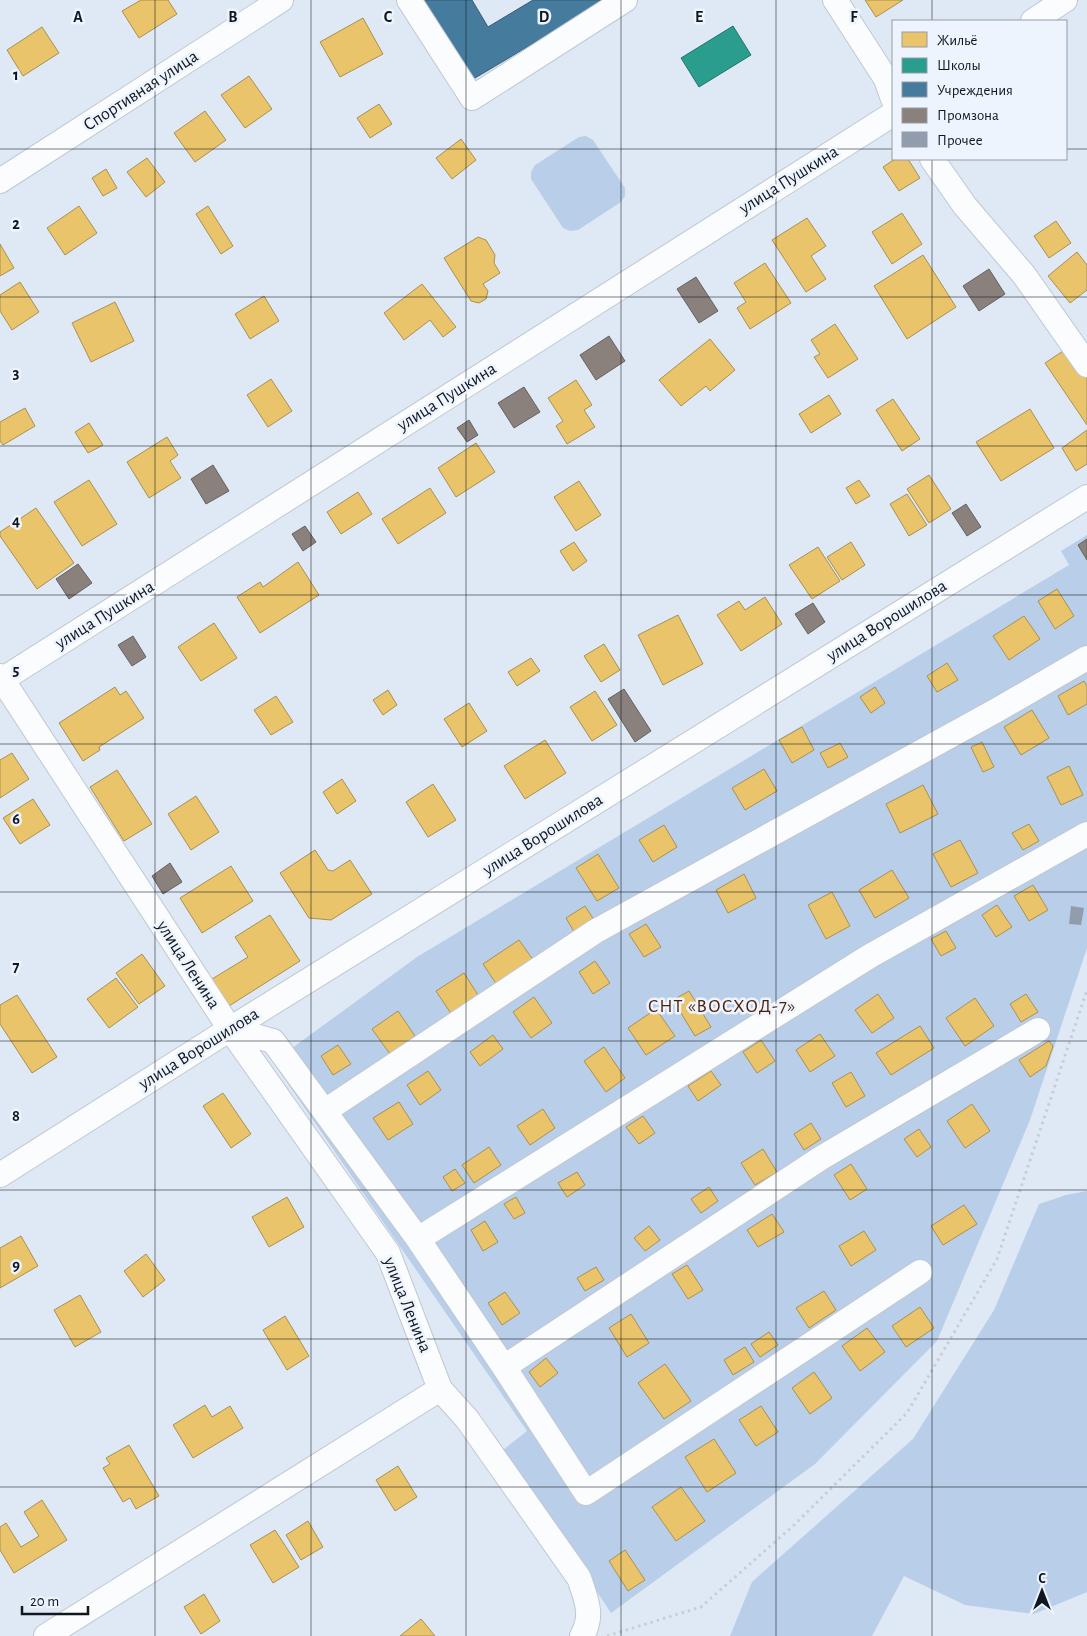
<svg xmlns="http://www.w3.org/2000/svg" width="1087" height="1636" viewBox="0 0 1087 1636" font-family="'Alegreya Sans',sans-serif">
	<rect width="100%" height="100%" fill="#dfe9f5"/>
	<path fill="#b9cee8" d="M586,136l7,4 32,48v8l-4,6 -43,28 -8,1 -7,-3 -32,-49v-7l4,-7 44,-28z
		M1087,535v413l-57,172 -93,221 -122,123 -204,149 -108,-163 24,-19 -254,-369 144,-105 652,-392 -8,-14z
		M1087,1191v401l-53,22 -69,-9 -61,-29 -32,60h-142l22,-54 161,-143 81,-129 45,-106 27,-9z"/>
	<path fill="#e9c46a" stroke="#a89053" d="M141,0h27l9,14 -38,24 -17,-27z
		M865,0h38l-27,17z
		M363,18l20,36 -43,23 -20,-35z
		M42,27l17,26 -36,23 -16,-26z
		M249,76l23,33 -27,19 -24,-33z
		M379,104l13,20 -22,14 -13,-20z
		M205,111l21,29 -31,22 -21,-29z
		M461,139l15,21 -24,19 -16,-21z
		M147,158l18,24 -19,15 -19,-25z
		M895,159h13l12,19 -21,13 -16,-24z
		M106,169l11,19 -14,8 -11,-18z
		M79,206l18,27 -32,22 -18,-27z
		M208,206l25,40 -12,8 -25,-40z
		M902,213l20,31 -30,20 -20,-32z
		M807,218l19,28 -15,10 15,23 -20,13 -34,-52z
		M1056,221l15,22 -22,15 -15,-22z
		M478,237l8,3 9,15 -1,8 6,10 -17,11 5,7 -2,8 -7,4 -8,-2 -27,-43z
		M0,244l14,24 -14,8z
		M1077,252l10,13v25l-17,13 -22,-27z
		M923,255l33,52 -49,32 -33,-53z
		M765,263l26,40 -41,26 -13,-21 9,-6 -12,-19z
		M20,282l19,30 -27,18 -12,-19v-16z
		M422,284l34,43 -13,10 -13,-17 -26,20 -20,-27z
		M264,296l15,25 -29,18 -15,-25z
		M115,302l19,39 -43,21 -19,-39z
		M835,324l23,35 -30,19 -14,-21 6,-3 -9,-14z
		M710,339l25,31 -25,21 -4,-5 -25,20 -22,-26z
		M1063,351l6,10 5,-3 13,19v48l-42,-62z
		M271,379l21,32 -24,16 -21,-32z
		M576,380l16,25 -8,5 11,17 -28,17 -11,-18 7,-5 -15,-23z
		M829,395l12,19 -30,19 -12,-19z
		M893,399l27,40 -18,12 -26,-41z
		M25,408l10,18 -32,19 -3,-4v-19z
		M1030,409l24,39 -53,33 -25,-39z
		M89,423l14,22 -15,8 -13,-21z
		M1087,430v34l-11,7 -14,-23z
		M167,437l11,18 -8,6 11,17 -32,20 -22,-36z
		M476,443l19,29 -39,25 -18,-29z
		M929,475l22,34 -22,14 -22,-34z
		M89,480l28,44 -35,22 -28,-44z
		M859,480l11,16 -14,8 -10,-16z
		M579,481l22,34 -25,16 -22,-34z
		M430,488l16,25 -48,31 -16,-25z
		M358,492l14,22 -31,20 -14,-22z
		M907,494l20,31 -18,11 -19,-32z
		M36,508l38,55 -37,26 -37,-53v-4z
		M574,542l13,19 -14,10 -13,-20z
		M851,542l14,23 -23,15 -15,-23z
		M818,547l22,34 -28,18 -23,-34z
		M298,562l21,33 -59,38 -23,-36 23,-15 3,5z
		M1057,589l17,27 -19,13 -17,-28z
		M765,597l17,27 -41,27 -24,-36 22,-14 6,9z
		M678,615l25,49 -40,21 -25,-50z
		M1024,616l16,23 -31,21 -16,-24z
		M214,623l23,35 -36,23 -23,-34z
		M604,644l16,26 -19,12 -17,-26z
		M531,658l9,13 -23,15 -9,-14z
		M947,663l11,17 -21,12 -10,-16z
		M1084,681l3,5v18l-19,11 -10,-19z
		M115,687l5,8 6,-4 18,27 -45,29 1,3 -17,11 -24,-38z
		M875,687l10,16 -14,10 -11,-16z
		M388,690l9,15 -14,10 -10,-15z
		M595,691l22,34 -25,16 -22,-34z
		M276,696l17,26 -22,13 -17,-25z
		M469,703l18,28 -25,16 -18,-28z
		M1032,710l17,28 -28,17 -17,-28z
		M802,727l12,23 -22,13 -13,-23z
		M545,740l21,33 -41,26 -21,-33z
		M982,742l12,25 -11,5 -12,-25z
		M840,743l8,14 -20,11 -8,-15z
		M12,753l17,26 -29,19v-38z
		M1069,766l14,29 -22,10 -14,-28z
		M764,769l13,22 -32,19 -13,-22z
		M117,770l35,54 -28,17 -34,-54z
		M342,779l14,22 -19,13 -14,-22z
		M433,784l23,36 -28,17 -22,-35z
		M923,785l15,29 -38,19 -14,-29z
		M196,796l23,36 -28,18 -23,-36z
		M33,799l17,26 -30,19 -17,-26z
		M1029,824l10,17 -16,9 -11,-17z
		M664,825l13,22 -24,15 -14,-22z
		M960,840l18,33 -27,14 -18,-33z
		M315,850l13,20 5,1 17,-11 22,34 -41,26 -22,-2 -29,-45z
		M598,854l21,34 -22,13 -21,-33z
		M231,866l22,35 -51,32 -22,-35z
		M892,870l17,28 -34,20 -16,-28z
		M744,874l12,24 -28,15 -12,-23z
		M1033,885l15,25 -19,11 -15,-25z
		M832,892l18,34 -24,13 -18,-34z
		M997,905l15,22 -16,10 -14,-22z
		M585,906l11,17 -20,12 -10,-17z
		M270,915l30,46 -71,45 -17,-27 36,-22 -13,-20z
		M646,924l15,23 -17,10 -15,-23z
		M946,931l10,17 -15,8 -10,-17z
		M519,940l17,24 -37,24 -16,-24z
		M142,954l23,32 -26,18 -23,-31z
		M595,961l15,22 -17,11 -14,-22z
		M464,973l16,25 -28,17 -16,-24z
		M116,978l22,29 -29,21 -22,-29z
		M689,991l22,36 -16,9 -22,-36z
		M878,994l16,24 -22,15 -17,-23z
		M1026,994l12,18 -17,10 -11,-18z
		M17,995l40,62 -25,16 -32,-49v-19z
		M534,997l18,26 -21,15 -18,-26z
		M975,998l19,28 -29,20 -19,-28z
		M656,1009l19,27 -29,19 -18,-27z
		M398,1011l17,25 -25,18 -18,-25z
		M920,1026l14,22 -43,27 -15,-22z
		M820,1034l15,22 -25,16 -14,-22z
		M493,1035l10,14 -23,17 -10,-14z
		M761,1040l14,21 -18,12 -14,-21z
		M1049,1041l4,5 -7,20 -16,11 -11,-17z
		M338,1045l13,19 -18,11 -12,-19z
		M604,1047l21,31 -19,14 -22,-31z
		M428,1071l13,19 -21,15 -13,-20z
		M711,1071l10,14 -23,16 -10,-15z
		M851,1072l14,24 -19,11 -14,-24z
		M223,1093l28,41 -20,14 -28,-42z
		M399,1102l14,22 -25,16 -15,-22z
		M972,1104l18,27 -25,17 -18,-27z
		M543,1109l12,19 -25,17 -13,-19z
		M643,1116l12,17 -16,11 -13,-17z
		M811,1123l10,16 -17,11 -10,-16z
		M919,1129l12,18 -14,10 -13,-18z
		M489,1147l12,18 -27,18 -12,-18z
		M763,1149l14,23 -22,13 -14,-22z
		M851,1164l16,25 -17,11 -16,-25z
		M455,1169l10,14 -13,8 -9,-14z
		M577,1172l8,13 -18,12 -9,-14z
		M709,1187l9,14 -17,12 -10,-14z
		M287,1197l17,30 -35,20 -17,-30z
		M516,1197l9,16 -11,6 -10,-15z
		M964,1205l13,19 -34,21 -12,-19z
		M772,1214l12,18 -26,15 -11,-17z
		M485,1221l13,21 -15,9 -12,-21z
		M649,1226l11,14 -15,11 -11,-13z
		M864,1231l12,19 -25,16 -12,-20z
		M21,1236l17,30 -38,22v-40z
		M146,1254l19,26 -22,17 -19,-26z
		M687,1265l16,25 -15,9 -16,-25z
		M596,1267l8,13 -19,11 -8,-13z
		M824,1291l12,19 -27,18 -13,-20z
		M505,1292l15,21 -18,12 -14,-22z
		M80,1295l21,37 -26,15 -21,-37z
		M920,1307l14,21 -28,19 -14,-21z
		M631,1314l18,29 -22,14 -18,-29z
		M285,1316l24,40 -22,14 -24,-40z
		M867,1328l18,24 -25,19 -18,-25z
		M769,1332l9,13 -18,12 -9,-13z
		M745,1347l9,15 -21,13 -9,-15z
		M546,1358l12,15 -18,14 -11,-15z
		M665,1364l26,37 -27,18 -26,-36z
		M814,1372l18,26 -22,16 -18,-26z
		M205,1405l7,12 18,-11 13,22 -50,30 -20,-33z
		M761,1406l17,26 -22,14 -17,-26z
		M714,1439l22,34 -29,19 -22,-35z
		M129,1445l30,51 -23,13 -6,-11 -7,4 -20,-34 7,-4 -4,-6z
		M398,1466l19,31 -22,14 -19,-31z
		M681,1487l24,34 -29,20 -24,-34z
		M42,1500l25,40 -53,33 -14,-23v-23l6,-4 15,24 18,-11 -15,-24z
		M308,1521l15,26 -22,13 -15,-25z
		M275,1530l24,37 -26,16 -23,-38z
		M625,1550l20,30 -17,11 -19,-30z
		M204,1594l16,27 -19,13 -17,-27z
		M421,1619l14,17h-35z"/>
	<path fill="#2a9d8f" stroke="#22756d" d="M733,26l18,29 -52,32 -18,-29z"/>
	<path fill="#457b9d" stroke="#355d77" d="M421,0h51l16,27 45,-27h73l-136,81z"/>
	<path fill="#8a817c" stroke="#656160" d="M989,269l16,25 -26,17 -16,-25z
		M696,277l22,34 -19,12 -22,-34z
		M609,336l16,25 -29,19 -16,-25z
		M524,387l16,25 -26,16 -16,-25z
		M469,420l9,15 -11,7 -10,-14z
		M213,465l16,26 -23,13 -15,-25z
		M966,504l15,23 -14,9 -15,-23z
		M305,526l11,16 -13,9 -11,-17z
		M1087,539v21l-9,-15z
		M78,564l14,19 -23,16 -13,-20z
		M813,603l12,19 -17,12 -13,-20z
		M133,636l13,21 -14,9 -14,-21z
		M624,689l27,42 -16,11 -27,-43z
		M170,863l12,19 -19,12 -11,-18z"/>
	<path fill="#919dac" d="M1071,906l13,2 -3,17 -12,-1z"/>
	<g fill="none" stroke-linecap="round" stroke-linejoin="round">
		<defs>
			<path id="minor" d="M409,0l63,98 153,-98
				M835,0l51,79 7,20
				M1033,21l32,-21
				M932,159l33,47 59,69 63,90
				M0,181l281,-181
				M0,676l230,353 158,224 52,136 27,30 112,159c7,21 15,37 3,58
				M0,681l893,-567
				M230,1029l43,12 145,198 86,128 82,126 334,-221
				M325,1111l271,-180 401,-221 90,-52
				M0,1175l230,-146 857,-532
				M418,1239l452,-283 217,-122
				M504,1367l317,-209 217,-128
				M46,1636l394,-247"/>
		</defs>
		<use href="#minor" stroke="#c0c7d1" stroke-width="26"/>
		<path stroke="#cacdd0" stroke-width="3" stroke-dasharray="2.5 4" stroke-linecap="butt" d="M607,1636l94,-29 92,-81 114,-113 90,-154 90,-269"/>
		<use href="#minor" stroke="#fafcfe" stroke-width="24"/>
	</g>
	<path fill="none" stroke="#10171e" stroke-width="1" stroke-opacity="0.55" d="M155,0v1636M311,0v1636M466,0v1636M621,0v1636M776,0v1636M932,0v21M0,149h893M1066,149h21M932,159v1477M0,297h1087M0,446h1087M0,595h1087M0,744h1087M0,892h1087M0,1041h1087M0,1190h1087M0,1339h1087M0,1487h1087"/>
	<g text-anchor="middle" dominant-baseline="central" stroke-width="5" stroke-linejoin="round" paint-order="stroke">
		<g font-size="18" fill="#10171e" stroke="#edf4fd">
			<text transform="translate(141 91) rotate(-33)">Спортивная улица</text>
			<text transform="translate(789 180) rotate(-32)">улица Пушкина</text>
			<text transform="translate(447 397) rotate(-32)">улица Пушкина</text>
			<text transform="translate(105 615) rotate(-32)">улица Пушкина</text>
			<text transform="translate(887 621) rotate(-32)">улица Ворошилова</text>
			<text transform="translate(543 835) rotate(-32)">улица Ворошилова</text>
			<text transform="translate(188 965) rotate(57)">улица Ленина</text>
			<text transform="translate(199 1049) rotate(-32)">улица Ворошилова</text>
			<text transform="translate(407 1305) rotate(68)">улица Ленина</text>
		</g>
		<g font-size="19" letter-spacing="1" fill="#4f1f07" stroke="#edf4fd">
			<text x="722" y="1006">СНТ «ВОСХОД-7»</text>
		</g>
	</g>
	<g font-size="16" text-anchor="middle" font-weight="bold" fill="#10171e" stroke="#edf4fd" stroke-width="5" stroke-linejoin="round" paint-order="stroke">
		<text x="78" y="22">A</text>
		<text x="233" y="22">B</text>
		<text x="388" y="22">C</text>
		<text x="544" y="22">D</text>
		<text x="699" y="22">E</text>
		<text x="854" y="22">F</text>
		<text x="16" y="80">1</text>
		<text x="16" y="229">2</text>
		<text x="16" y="378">3</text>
		<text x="16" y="526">4</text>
		<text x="16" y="675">5</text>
		<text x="16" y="824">6</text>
		<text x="16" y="972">7</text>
		<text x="16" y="1121">8</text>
		<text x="16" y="1270">9</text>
	</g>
	<rect x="892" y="20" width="175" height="140" fill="#edf4fd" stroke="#959ca4"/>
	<rect x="902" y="32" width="25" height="15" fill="#e9c46a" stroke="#959ca4"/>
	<text x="937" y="45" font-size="15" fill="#10171e">Жильё</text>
	<rect x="902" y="58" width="25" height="15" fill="#2a9d8f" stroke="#959ca4"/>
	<text x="937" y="70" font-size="15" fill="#10171e">Школы</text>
	<rect x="902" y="82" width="25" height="15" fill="#457b9d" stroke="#959ca4"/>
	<text x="937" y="95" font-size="15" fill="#10171e">Учреждения</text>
	<rect x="902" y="108" width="25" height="15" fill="#8a817c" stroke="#959ca4"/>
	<text x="937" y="120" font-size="15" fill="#10171e">Промзона</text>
	<rect x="902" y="132" width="25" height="15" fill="#919dac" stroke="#959ca4"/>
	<text x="937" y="145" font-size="15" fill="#10171e">Прочее</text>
	<g transform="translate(1042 1591)" stroke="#edf4fd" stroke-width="4" paint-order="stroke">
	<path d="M0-4L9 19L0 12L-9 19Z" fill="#10171e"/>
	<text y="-8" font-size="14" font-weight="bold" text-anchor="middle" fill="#10171e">С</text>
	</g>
	<path d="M22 1606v8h66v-8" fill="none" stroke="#10171e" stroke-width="2.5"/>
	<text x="30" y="1606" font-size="15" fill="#10171e" stroke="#edf4fd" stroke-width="4" paint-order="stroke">20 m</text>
</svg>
